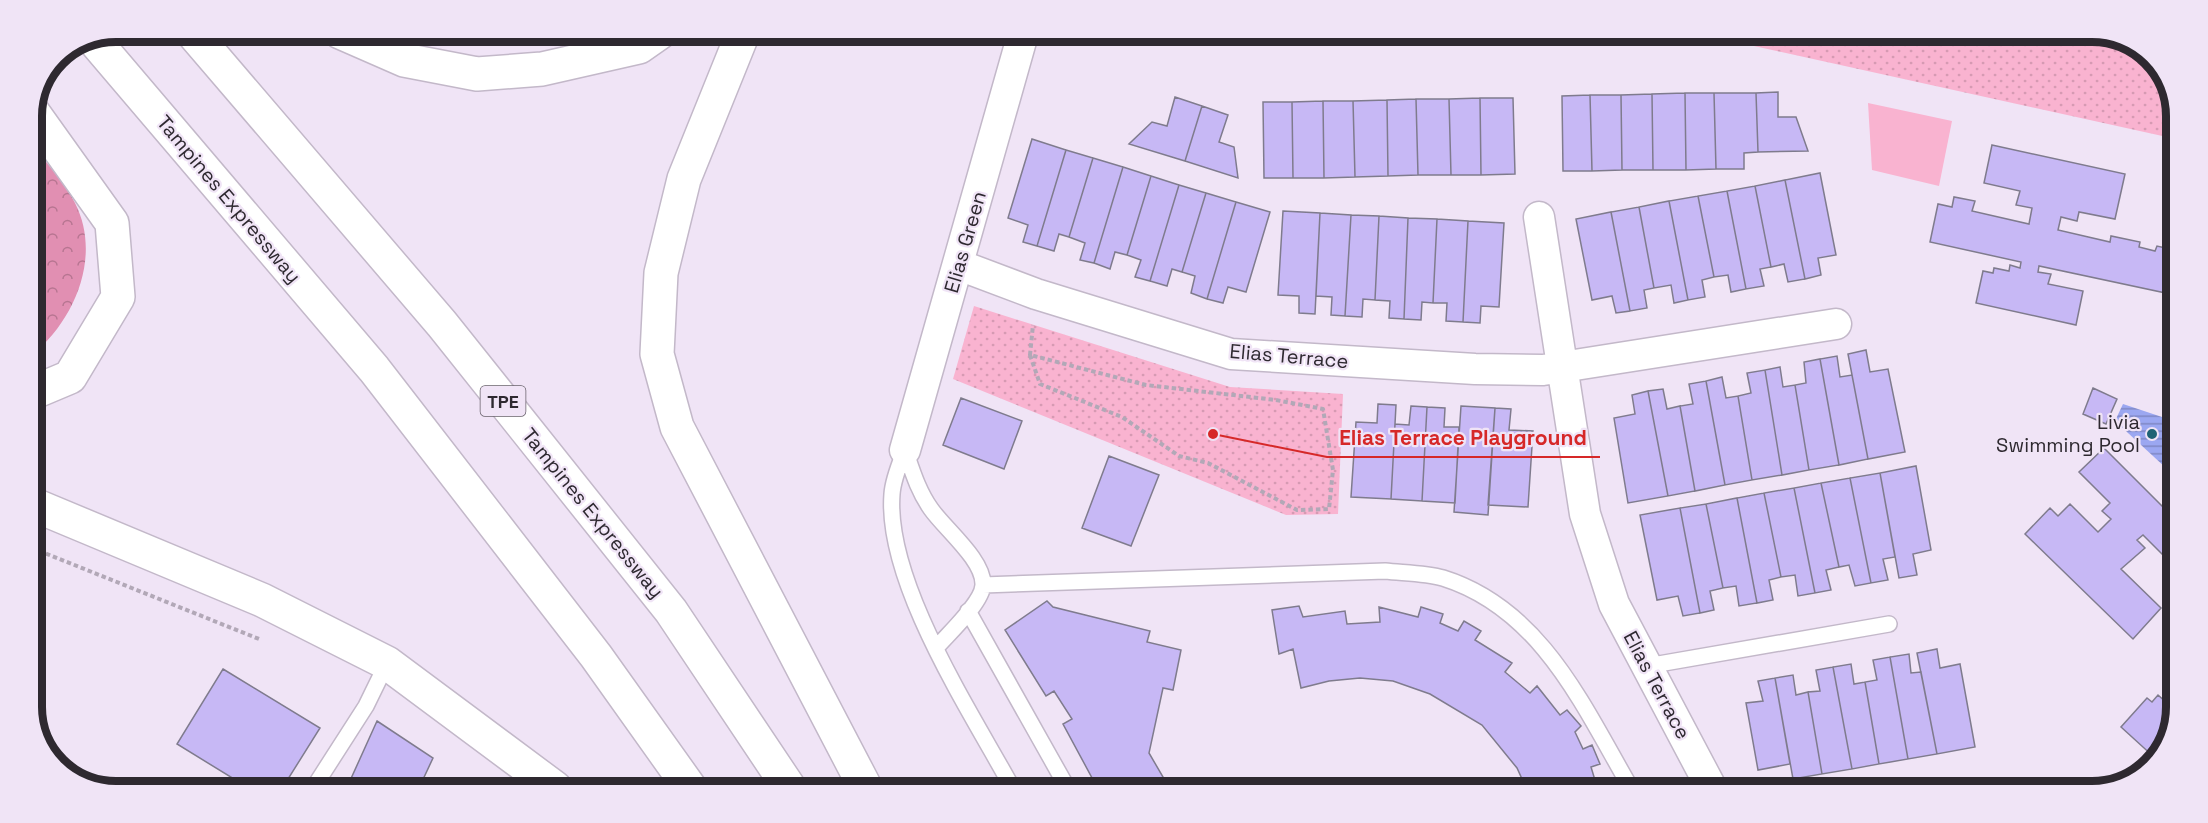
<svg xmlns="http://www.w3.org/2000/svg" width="2208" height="823" viewBox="0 0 2208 823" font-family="'Space Grotesk',sans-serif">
	<defs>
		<pattern id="grass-dots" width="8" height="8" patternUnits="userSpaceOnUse" patternTransform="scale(1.5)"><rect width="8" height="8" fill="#f9b3d0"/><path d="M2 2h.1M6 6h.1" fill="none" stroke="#d69ab3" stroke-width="1.8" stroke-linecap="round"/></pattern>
		<pattern id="forest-crowns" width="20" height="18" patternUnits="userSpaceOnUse" patternTransform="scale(1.5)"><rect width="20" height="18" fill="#e18fb2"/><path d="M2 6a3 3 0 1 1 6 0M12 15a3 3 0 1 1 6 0" fill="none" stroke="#b77591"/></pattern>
		<pattern id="water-rules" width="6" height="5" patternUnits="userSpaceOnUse" patternTransform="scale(1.5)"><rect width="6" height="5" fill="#9ba7f1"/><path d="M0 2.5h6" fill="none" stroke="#7f88c4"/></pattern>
	</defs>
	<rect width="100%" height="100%" fill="#f0e4f6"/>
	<path fill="url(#grass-dots)" d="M1704,35l416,1 39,29 17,45v29z
		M974,306l256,81 113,7 -5,120 -52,1 -333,-136z"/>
	<path fill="url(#forest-crowns)" d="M32,144c14,19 33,38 43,59 27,53 0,117 -43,152z"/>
	<path fill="#f9b3d0" d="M1868,103l84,18 -13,65 -67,-16z"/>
	<path fill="url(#water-rules)" d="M2123,404l51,17v27l-8,20 -51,-47z"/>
	<path fill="#c7b8f5" stroke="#7f7b8d" stroke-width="1.5" d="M1778,92v25h18l12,34 -50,1 -2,-59z
		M1685,93l1,77h-33l-1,-76z
		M1685,93h29l2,76 -30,1z
		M1714,93h42l2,59 -14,1v16h-28z
		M1652,94l1,76h-31l-1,-75z
		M1590,95l2,76h-29l-1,-75z
		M1590,95h31l1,75 -30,1z
		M1175,97l27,9 -17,55 -56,-17 23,-22 15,4z
		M1480,98l1,77h-30l-2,-76z
		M1480,98h33l2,76 -34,1z
		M1416,99l2,76 -30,1 -1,-76z
		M1416,99h33l2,76h-33z
		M1387,100l1,76 -33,1 -2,-76z
		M1323,101l1,77h-31l-1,-76z
		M1323,101h30l2,76 -31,1z
		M1263,102h29l1,76h-29z
		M1202,106l26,9 -9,27 15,5 4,31 -53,-17z
		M1032,139l34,11 -29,96 -14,-4 5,-17 -20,-7z
		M1992,145l133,29 -10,45 -36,-7 -2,9 -16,-4 -3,13 52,12 1,-6 29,6 -1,5 16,4 2,-5 18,4v45l-136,-29 -1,6 13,2 -3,10 35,7 -7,34 -100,-22 7,-32 10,2 1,-5 15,3 1,-6 10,3 1,-6 -91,-20 8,-38 14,3 2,-10 21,4 -3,10 57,13 3,-16 -16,-3 4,-14 -36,-8z
		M1066,150l27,8 -24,79 -10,-3 -5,17 -17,-5z
		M1093,158l30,9 -29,96 -14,-3 5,-17 -16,-6z
		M1123,167l28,9 -24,79 -12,-3 -5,17 -16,-6z
		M1820,173l16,82 -18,3 3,17 -16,4 -20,-99z
		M1151,176l28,9 -29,96 -15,-4 6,-17 -14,-5z
		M1785,180l20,99 -17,3 -4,-18 -13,3 -16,-81z
		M1179,185l27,8 -24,79 -10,-3 -5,17 -17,-5z
		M1755,186l16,81 -11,2 4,17 -18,3 -19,-98z
		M1727,191l19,98 -15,3 -3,-17 -14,2 -16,-81z
		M1206,193l30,9 -29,97 -16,-6 4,-17 -13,-4z
		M1698,196l16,81 -12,3 3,17 -17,3 -19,-99z
		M1669,201l19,99 -14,3 -3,-18 -17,3 -15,-81z
		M1236,202l34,10 -24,80 -18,-5 -5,16 -16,-4z
		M1639,207l15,81 -10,2 3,18 -17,3 -19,-99z
		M1283,211l37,2 -5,101 -16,-1v-17l-21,-1z
		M1611,212l19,99 -14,2 -4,-17 -20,4 -16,-81z
		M1320,213l31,2 -6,101 -14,-1 1,-18 -16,-1z
		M1351,215l28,1 -4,84 -12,-1 -1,18 -17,-1z
		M1379,216l29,2 -4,101 -15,-1 1,-17 -15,-1z
		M1408,218l29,1 -4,84 -11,-1 -1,18 -17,-1z
		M1437,219l31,2 -5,101 -17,-1 1,-18h-14z
		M1468,221l36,2 -5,84 -18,-1 -1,17 -17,-1z
		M1866,350l4,22 18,-3 17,83 -37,7 -20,-105z
		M1837,356l3,21 12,-2 16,84 -29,6 -19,-106z
		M1820,359l19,106 -30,5 -14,-85 11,-2 -2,-21z
		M1780,367l3,20 12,-2 14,85 -27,5 -17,-105z
		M1765,370l17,105 -30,5 -14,-84 13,-3 -4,-20z
		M1722,377l4,21 12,-2 14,84 -27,5 -19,-104z
		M1706,381l19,104 -30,6 -15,-85 13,-2 -4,-20z
		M2093,388l24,11 -11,25 -23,-10z
		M1663,389l4,20 13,-3 15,85 -27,5 -20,-105z
		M1648,391l20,105 -40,7 -14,-85 21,-4 -3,-19z
		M961,398l61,23 -18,48 -61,-24z
		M1378,404l18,1 -5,94 -40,-2 5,-75 21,1z
		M1411,406l16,1 -5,94 -31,-2 4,-75 14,1z
		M1461,406l34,2 -7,107 -34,-3z
		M1427,407l18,1 -1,19h15l-4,76 -33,-2z
		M1495,408l16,1 -2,21 24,1 -5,76 -40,-2z
		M2104,448l69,69v48l-30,-30 -6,5 8,8 -24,21 40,39 -28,31 -108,-105 25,-26 8,8 12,-12 28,28 13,-13 -9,-8 8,-8 -31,-31z
		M1109,456l50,19 -28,71 -49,-18z
		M1916,466l15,84 -18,4 4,21 -18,3 -19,-105z
		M1880,473l15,84 -12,2 5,21 -17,3 -21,-105z
		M1850,478l21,105 -16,3 -6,-21 -10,2 -18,-84z
		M1821,483l18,84 -13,3 5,20 -16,3 -21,-105z
		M1794,488l21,105 -17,3 -3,-21 -14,2 -17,-84z
		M1764,493l17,84 -12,3 4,20 -16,3 -20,-105z
		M1737,498l20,105 -18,3 -3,-20 -13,2 -17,-84z
		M1706,504l17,84 -13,3 4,19 -14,3 -20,-105z
		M1680,508l20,105 -17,3 -5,-20 -21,4 -17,-85z
		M1047,601l6,6 97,24 -3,11 34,8 -8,40 -10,-2 -14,65 21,36h-72l-35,-65 9,-5 -18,-28 -8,5 -41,-66z
		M1299,606l4,11 42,-6 2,13 33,-2 -1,-15 39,10 3,-10 22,7 -3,9 18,8 6,-10 17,10 -6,9 37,23 -7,9 25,21 7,-7 23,29 7,-5 14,16 -6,6 8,17 9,-4 8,19 -9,3 7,23h-71l-10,-22 -35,-43 -52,-31 -37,-13 -33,-3 -31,3 -28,7 -8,-39 -14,5 -7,-44z
		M1937,649l3,19 20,-4 15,83 -38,7 -20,-101z
		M1909,654l2,19 10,-1 16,82 -29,5 -18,-102z
		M1890,657l18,102 -29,5 -14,-82 12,-2 -4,-20z
		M1851,664l3,20 11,-2 14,82 -27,5 -19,-102z
		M1833,667l19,102 -30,5 -14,-82 12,-1 -4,-21z
		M223,669l97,59 -37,59h-36l-70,-43z
		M1793,675l3,20 12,-3 14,82 -29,5 -18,-101z
		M1775,678l15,86 -32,6 -12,-67 17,-2 -5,-20z
		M2158,695l9,8 5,-4v36l-17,23 -34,-31 26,-29 5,4z
		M377,721l56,37 -14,30h-61l-9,-5z"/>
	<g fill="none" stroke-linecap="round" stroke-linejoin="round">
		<defs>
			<path id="lane" d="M905,450c-5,13 -12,29 -13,44 -7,88 79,218 121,295
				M905,450c7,20 13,41 26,59 14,20 53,51 52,76 -1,18 -35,49 -47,63
				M983,585l402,-14c18,2 41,2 58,7 99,31 141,130 189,212
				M968,611l100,178
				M1647,666l242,-42
				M314,787l52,-81 21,-43"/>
			<path id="street" d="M1539,217l46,297 29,90 99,187
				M959,265l77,29 195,60 244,15 68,1 293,-46
				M905,450l118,-416"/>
			<path id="highway" d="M192,32l250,292 229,287 119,178
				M340,32l64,28 73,14 65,-5 97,-22 20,-14
				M743,33l-59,146 -23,94 -4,81 20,73 189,362
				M94,40l280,329 222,287 94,132
				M32,111l80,112 6,74 -48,80 -38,16
				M32,504l230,96 125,63 168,125"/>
		</defs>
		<use href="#lane" stroke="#c3b8c9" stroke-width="18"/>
		<use href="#street" stroke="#c3b8c9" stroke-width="33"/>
		<use href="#highway" stroke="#c3b8c9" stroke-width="36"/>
		<path stroke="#b2a8b7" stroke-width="4" stroke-dasharray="4.5 3" stroke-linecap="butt" d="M1030,355l10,29 82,33 57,39 29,7 89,47 32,-1 4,-39 -10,-61 -47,-9 -130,-15 -116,-30 3,-30
			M32,548l227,91"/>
		<use href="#lane" stroke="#fff" stroke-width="15"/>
		<use href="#street" stroke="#fff" stroke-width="30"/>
		<use href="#highway" stroke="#fff" stroke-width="33"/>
	</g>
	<circle fill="#1e6274" stroke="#f0e4f6" stroke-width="2" cx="2152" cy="434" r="6"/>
	<g text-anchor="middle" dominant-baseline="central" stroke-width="4.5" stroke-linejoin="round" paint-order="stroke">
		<rect fill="#f0e4f6" stroke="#68616b" stroke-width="1.5" x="480.5" y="386" width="45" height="30" rx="4.5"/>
		<g font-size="18" font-weight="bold" fill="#2e2930">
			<text x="503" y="401">TPE</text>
		</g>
		<g font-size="20" fill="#2e2930" stroke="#f0e4f6">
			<text transform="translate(229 199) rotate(50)">Tampines Expressway</text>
			<text transform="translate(965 242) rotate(-74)">Elias Green</text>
			<text transform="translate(1289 356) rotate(5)">Elias Terrace</text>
			<text transform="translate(593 513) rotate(51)">Tampines Expressway</text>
			<text transform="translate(1657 685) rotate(62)">Elias Terrace</text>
		</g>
		<g font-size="20" fill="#2e2930" stroke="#f0e4f6" text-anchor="end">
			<text x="2140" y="422">Livia<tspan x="2140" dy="23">Swimming Pool</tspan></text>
		</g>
	</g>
	<path d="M0 0H2208V823H0ZM116 42H2092A74 74 0 0 1 2166 116V707A74 74 0 0 1 2092 781H116A74 74 0 0 1 42 707V116A74 74 0 0 1 116 42Z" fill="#f0e4f6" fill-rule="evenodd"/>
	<path fill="none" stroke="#2e2930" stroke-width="8" d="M116 42H2092A74 74 0 0 1 2166 116V707A74 74 0 0 1 2092 781H116A74 74 0 0 1 42 707V116A74 74 0 0 1 116 42Z"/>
	<path fill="none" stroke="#d62828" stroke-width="2" d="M1213 434L1327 457H1600"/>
	<circle fill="#d62828" stroke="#f0e4f6" stroke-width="2" cx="1213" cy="434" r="6"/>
	<g font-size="21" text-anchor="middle" font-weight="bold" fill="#d62828" stroke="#f0e4f6" stroke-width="4.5" stroke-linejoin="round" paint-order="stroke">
		<text x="1463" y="445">Elias Terrace Playground</text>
	</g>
</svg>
